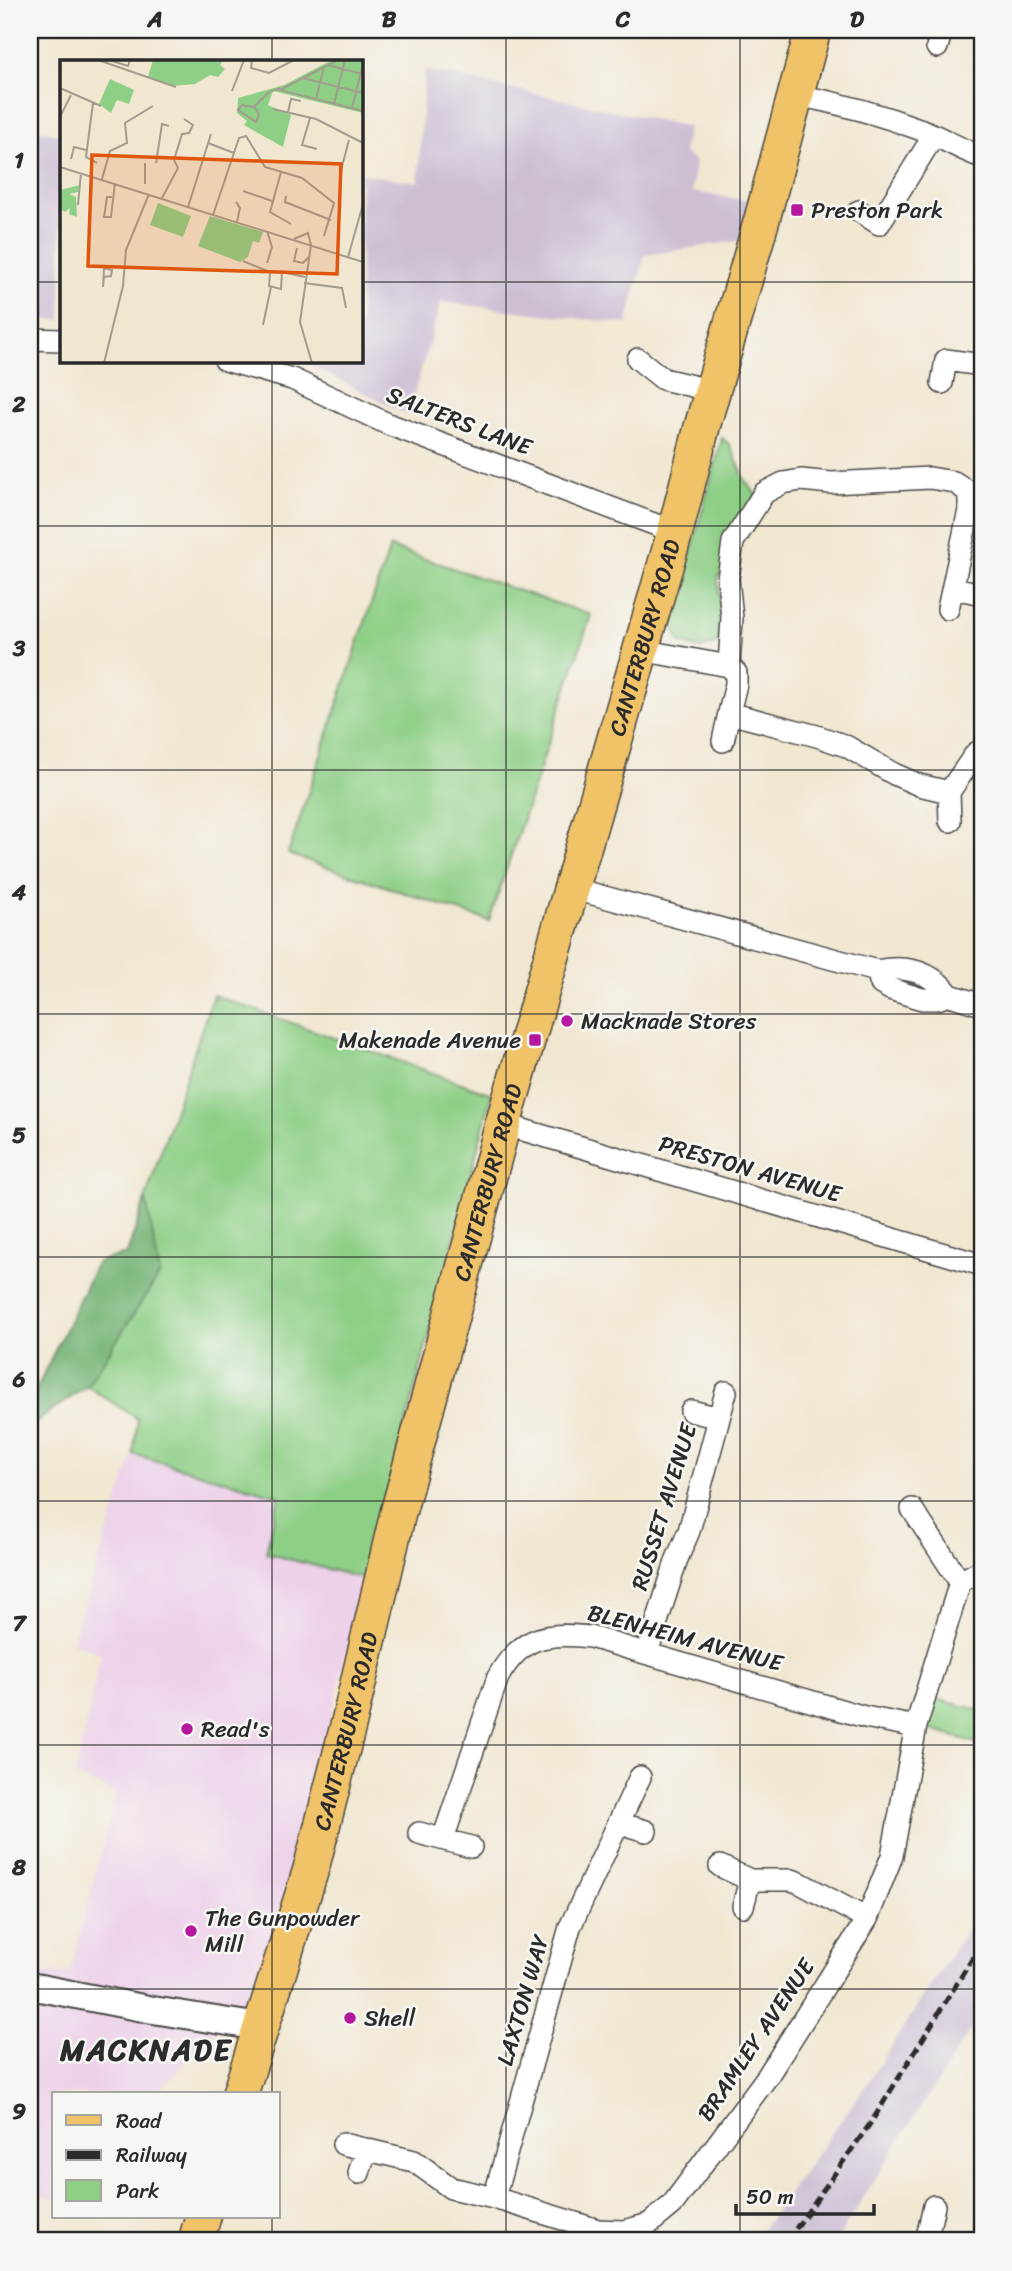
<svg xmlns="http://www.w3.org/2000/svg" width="1012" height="2271" viewBox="0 0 1012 2271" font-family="Sriracha,sans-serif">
	<rect width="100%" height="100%" fill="#f6f6f2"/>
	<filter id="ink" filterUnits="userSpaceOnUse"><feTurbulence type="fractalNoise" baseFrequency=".0143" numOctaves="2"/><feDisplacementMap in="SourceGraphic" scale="14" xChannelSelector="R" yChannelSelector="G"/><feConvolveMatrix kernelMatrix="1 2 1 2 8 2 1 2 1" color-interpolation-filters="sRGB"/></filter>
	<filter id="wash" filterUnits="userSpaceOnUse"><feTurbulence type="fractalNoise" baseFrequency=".00686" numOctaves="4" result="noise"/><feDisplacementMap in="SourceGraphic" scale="28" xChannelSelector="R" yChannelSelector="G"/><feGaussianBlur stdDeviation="1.57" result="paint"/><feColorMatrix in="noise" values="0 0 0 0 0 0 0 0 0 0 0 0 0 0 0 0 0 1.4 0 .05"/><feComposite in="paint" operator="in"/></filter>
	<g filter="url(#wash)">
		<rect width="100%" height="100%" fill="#f1e7d1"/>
		<path fill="#edd1e9" d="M133,1454l146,42 -13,57 99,26 -77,309 -41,109 -91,97h-102v105l-24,-7v-218l40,-2 46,-179 -41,-17 26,-122 -29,-12z"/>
		<path fill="#ccbfd4" d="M425,70l263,57 -5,25 12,9 -3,31 59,9 -8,39 -98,15 -18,69 -186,-22 -33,113 -102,-52 -10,-2 64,-1 1,-186 57,8z
			M30,129l31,5v186l-31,-1z
			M982,1906v105l-146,230h-82l111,-154z"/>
		<path fill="#8ecf86" stroke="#5c7d58" stroke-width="2" d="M722,438l8,7 15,35 11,15 -38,83 3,42 -3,23 -17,6 -21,-6 -8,-21z
			M390,547l201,68 -102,306 -201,-67z
			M213,995l279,99 -127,485 -99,-26 13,-57 -146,-42 5,-35 -51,-33 40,-132z
			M932,1698l50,13 -2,33 -56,-16z"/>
		<path fill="#72b273" stroke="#4e6e4f" stroke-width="2" d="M146,1199l14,75 -73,112 -57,40v-23l67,-141 30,-8z"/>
	</g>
	<g filter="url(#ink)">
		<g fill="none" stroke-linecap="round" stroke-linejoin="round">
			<defs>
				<path id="minor" d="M937,47l5,-17
					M797,95c42,8 85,20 125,35 21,8 39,20 60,27
					M859,211l20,13 55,-89
					M30,339l31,1
					M638,359l25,20 50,12
					M225,360l67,19 96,45 287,108
					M942,383l4,-23 36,5
					M954,588l28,6
					M640,650l89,16 7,7v11l-7,29 88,23 29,10 48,28 25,11 30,7 27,-39 6,-2
					M729,666l3,-48 -4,-39 5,-37 31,-49 19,-10 18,-3 30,3 99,-5 24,4 15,10v18l-21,99
					M723,741l6,-28
					M949,792l1,29
					M571,888l306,83c29,-6 54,0 73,24
					M877,971l4,13 9,5 32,10h15l13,-4 32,10
					M503,1124l479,141
					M691,1411l28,7
					M912,1509l48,73
					M647,1653l30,-94 12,-28 37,-139
					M619,1823l27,8
					M419,1833l52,14
					M443,1839l55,-162c23,-41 48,-45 92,-40l275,80 51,10
					M720,1866l30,14h42l8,3 67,36
					M743,1906l7,-26
					M343,2144l71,17 37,27 43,10 104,32 26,1 25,-7 23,-19 95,-128 100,-158 25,-63 24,-130 44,-144 22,-12
					M359,2173l7,-24
					M494,2198l76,-271 70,-150
					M926,2241l8,-35"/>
				<path id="tertiary" d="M30,1986l123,24 107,17"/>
				<g id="primary">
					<path id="s1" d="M240,2094l71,-225 38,-147 49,-209 105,-389 172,-592 27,-105 60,-208 51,-189"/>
					<path d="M196,2241l7,-24"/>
				</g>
			</defs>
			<use href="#minor" stroke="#494744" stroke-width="24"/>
			<use href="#tertiary" stroke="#494744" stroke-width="30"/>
			<use href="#primary" stroke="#494744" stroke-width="38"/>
			<use href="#minor" stroke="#fff" stroke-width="21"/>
			<use href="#tertiary" stroke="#fff" stroke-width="26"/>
			<use href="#primary" stroke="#f0c369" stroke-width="35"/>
			<path stroke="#2b2b2b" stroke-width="5" stroke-dasharray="10 5" stroke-linecap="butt" d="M787,2241l85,-120 110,-178"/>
		</g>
	</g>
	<path fill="none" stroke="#2b2b2b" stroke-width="2" stroke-opacity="0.55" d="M272,30v31M506,30v2211M740,30v2211M30,282h31M360,282h622M272,360v1734M30,526h952M30,770h952M30,1014h952M30,1257h952M30,1501h952M30,1745h952M30,1989h952M272,2217v24"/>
	<g fill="#b5179e" stroke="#f6f6f2" stroke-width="2.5">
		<rect x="790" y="203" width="14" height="14" rx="3.5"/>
		<circle cx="567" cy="1021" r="7"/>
		<rect x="528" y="1033" width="14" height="14" rx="3.5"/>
		<circle cx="187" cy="1729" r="7"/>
		<circle cx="191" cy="1931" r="7"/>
		<circle cx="350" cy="2018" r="7"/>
	</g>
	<g text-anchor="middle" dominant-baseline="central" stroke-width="5" stroke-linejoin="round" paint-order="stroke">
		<g font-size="23" fill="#2b2b2b" stroke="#f6f6f2" text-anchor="start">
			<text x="811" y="210">Preston Park</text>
			<text x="581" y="1021">Macknade Stores</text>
			<text x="521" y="1040" text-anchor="end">Makenade Avenue</text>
			<text x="201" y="1729">Read's</text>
			<text x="205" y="1918">The Gunpowder<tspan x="205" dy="26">Mill</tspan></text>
			<text x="364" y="2018">Shell</text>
		</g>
		<g font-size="23" fill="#2b2b2b" stroke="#f6f6f2">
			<text transform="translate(459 421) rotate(21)">SALTERS LANE</text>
			<text stroke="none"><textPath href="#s1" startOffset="1512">CANTERBURY ROAD</textPath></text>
			<text transform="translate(750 1169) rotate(16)">PRESTON AVENUE</text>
			<text stroke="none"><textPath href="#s1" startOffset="945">CANTERBURY ROAD</textPath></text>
			<text transform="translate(664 1507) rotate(-73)">RUSSET AVENUE</text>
			<text transform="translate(685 1638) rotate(15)">BLENHEIM AVENUE</text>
			<text stroke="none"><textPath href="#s1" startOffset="378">CANTERBURY ROAD</textPath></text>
			<text transform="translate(523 2000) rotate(-74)">LAXTON WAY</text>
			<text transform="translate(756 2040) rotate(-56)">BRAMLEY AVENUE</text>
		</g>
		<g font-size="30" font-weight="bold" letter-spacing="2" fill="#2b2b2b" stroke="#f6f6f2">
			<text x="146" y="2050">MACKNADE</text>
		</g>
	</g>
	<g transform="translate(60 60)">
		<rect width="303" height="303" fill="#f1e7d1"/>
		<path d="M93,0h70l-3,5 5,4 -7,8 -8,-2 -15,9 -23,2 -24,-9zM272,0h31v53l-90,-22 -5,14 23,10 -8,32 -39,-22 3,-4 -10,-8 1,-15 46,-13zM50,19l24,11 -5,14 -12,-4 -6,13 -12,-9zM20,125l-2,7 -9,2 7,3 1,20 -8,-3 1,-6 -5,4 -5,-3v-19zM98,143l33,13 -8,21 -33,-12zM150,156l53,16 -4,11 -6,-2 -5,16 -8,5 -42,-16z" fill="#8ecf86"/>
		<path fill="none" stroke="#a29c8f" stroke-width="2" d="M38,0l78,27M49,0l19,6 2,-6M192,0l-1,8 18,5 25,-13M278,0l-58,30 83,21M268,5l34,9M243,18l60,15M0,28l41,18M172,31l12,-31M256,39l8,-32M33,43l-7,54 11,6M274,44l11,-44M193,47l-11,-2 -4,5 18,12 3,-7 -5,-9M193,48l16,-16 11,-4M292,48l11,-44M213,49l43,10 47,24M228,52l3,-13 10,2M0,57l11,-22M250,58l-8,27 15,4M148,83l26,10M11,99l3,-12 12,3M85,103v21M96,103l6,-39 7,2M0,107l303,95M221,112l-11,40 21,12M280,114l9,-34M42,119l8,-28 17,-8 -2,-20 28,-17M183,131l29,10M226,136l-1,6 46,18M52,137h-5l-3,20h7l4,-34M31,138l1,-22M102,138l16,-30 -4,-8 8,-26 7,-1 4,-8 -9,-6M176,142l4,6 -3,14M18,145l3,-32M128,147l23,-73M153,155l26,-77 7,-2 19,31 37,11 32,25 -10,33M207,171l5,16 -5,16M234,179l14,-6 3,12 -11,77 12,41M237,188l-3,13 9,2 6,-6M288,197l15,-53M183,201l27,11M44,208l8,2 -1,6 -7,1 -1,10zM222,212h-12l-1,14 12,3 1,-17 23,5M244,223l38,5 4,20M203,265l8,-38M44,303l19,-77 3,-36 23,-56"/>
		<path fill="#df570e" fill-opacity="0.15" stroke="#df570e" stroke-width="3.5" d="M32,95l249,9 -4,110 -249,-8z"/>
		<rect width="303" height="303" fill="none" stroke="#2b2b2b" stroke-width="3.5"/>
	</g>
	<rect width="1012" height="2271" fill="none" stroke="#f6f6f2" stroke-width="77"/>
	<rect x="52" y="2092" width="228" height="126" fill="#f6f6f2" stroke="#a5a5a2" stroke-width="2"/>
	<rect x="66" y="2115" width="35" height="10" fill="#f0c369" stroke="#a5a5a2" stroke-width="2"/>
	<text x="116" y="2128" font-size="21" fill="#2b2b2b">Road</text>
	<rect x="66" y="2150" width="35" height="10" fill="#2b2b2b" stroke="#a5a5a2" stroke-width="2"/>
	<text x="116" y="2162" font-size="21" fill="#2b2b2b">Railway</text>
	<rect x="66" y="2180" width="35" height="21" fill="#8ecf86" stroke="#a5a5a2" stroke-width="2"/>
	<text x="116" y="2198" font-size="21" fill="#2b2b2b">Park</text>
	<path d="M736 2204v10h138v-10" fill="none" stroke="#2b2b2b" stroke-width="3.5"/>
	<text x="746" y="2204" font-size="21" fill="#2b2b2b" stroke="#f6f6f2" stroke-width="5" paint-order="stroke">50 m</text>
	<rect x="38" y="38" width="936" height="2194" fill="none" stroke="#2b2b2b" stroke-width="2.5"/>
	<g font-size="23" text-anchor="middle" font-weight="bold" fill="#2b2b2b">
		<text x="155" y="27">A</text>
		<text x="389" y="27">B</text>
		<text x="623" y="27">C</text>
		<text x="857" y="27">D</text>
		<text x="19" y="168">1</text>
		<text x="19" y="412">2</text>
		<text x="19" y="656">3</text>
		<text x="19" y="900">4</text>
		<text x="19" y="1143">5</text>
		<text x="19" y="1387">6</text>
		<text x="19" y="1631">7</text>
		<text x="19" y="1875">8</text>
		<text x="19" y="2119">9</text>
	</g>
</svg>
